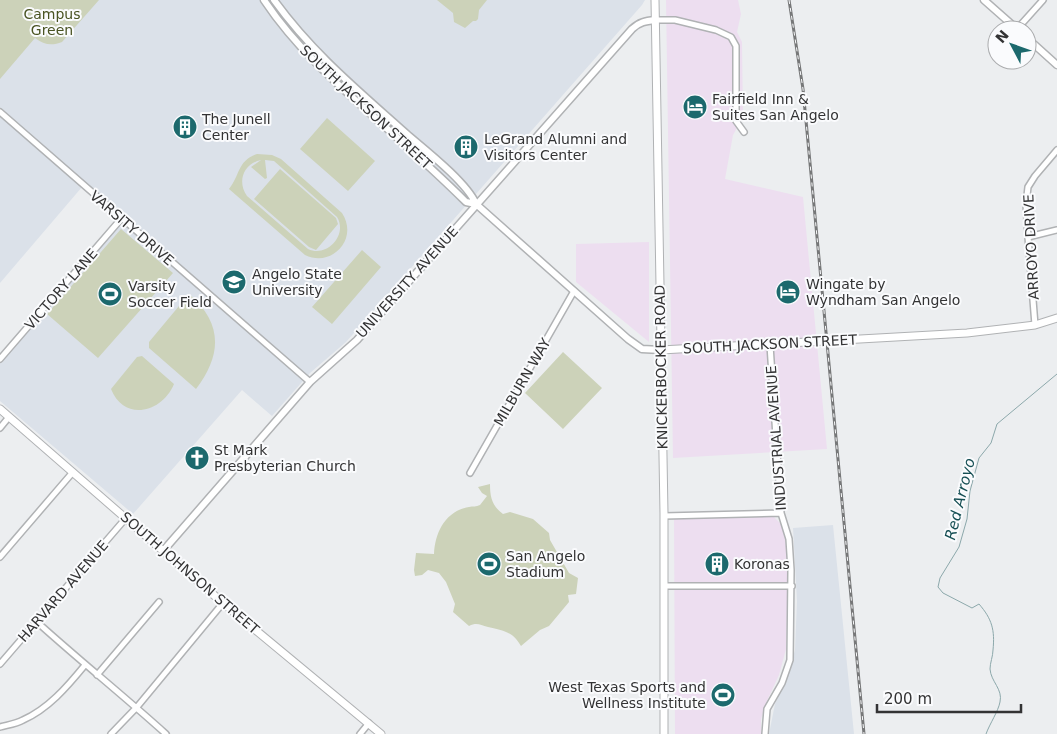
<svg xmlns="http://www.w3.org/2000/svg" width="1057" height="734" viewBox="0 0 1057 734" font-family="'DejaVu Sans',sans-serif">
	<rect width="100%" height="100%" fill="#eceef0"/>
	<path fill="#eddef0" d="M666,0h72l3,14 -4,18 5,10 1,75 -10,18 -8,44 78,18 24,252 -154,9z
		M649,242v100l-73,-60v-38z
		M774,517l7,7 4,15 3,25 -2,85 -7,26 -13,28 -5,16v15h-86l-1,-216z"/>
	<path fill="#dbe1e9" d="M0,0h645l-3,5 -296,337 -36,31 -38,43 -30,-26 -109,124 -133,-113v-38l122,-141 -40,-35 -82,96z
		M833,525l21,209h-85l6,-30 14,-31 6,-23 2,-49 -4,-73z"/>
	<path fill="#ccd2b9" fill-rule="evenodd" d="M0,0h99l-37,42c-10,4 -18,3 -27,-4l-35,41z
		M437,0h50l-8,10 -1,9 -2,2h-3l-8,7 -11,-6 -1,-9z
		M327,118l48,43 -27,30 -48,-42z
		M257,154l15,1 9,4 61,54c17,26 -10,55 -37,42l-76,-66c11,-13 8,-28 28,-35zM261,160l-10,7 14,12 2,-1 -2,-18 9,1 63,56c11,18 -10,41 -29,32l-61,-53c-10,-14 -4,-32 14,-36z
		M280,169l56,49 2,6 -22,26 -7,-3 -55,-48z
		M121,229l52,44 -75,85 -51,-44z
		M362,250l19,17 -49,57 -20,-17z
		M189,294c34,29 33,61 7,95l-47,-41v-6z
		M563,352l39,36 -39,41 -38,-36z
		M142,356l32,28c-12,29 -50,38 -63,5l26,-32z
		M490,484c0,13 2,22 13,30l7,-2 23,7 16,14 1,7 19,33 9,5 -2,16 -8,1 1,7 -20,24 -9,4 -19,16c-9,-15 -17,-15 -33,-19 -8,-2 -11,-5 -19,-1l-16,-14 2,-8 -9,-22 -7,-9 -11,-3 -6,5 -7,1 -1,-6 2,-17 18,1c1,-21 11,-43 35,-47 4,-1 7,0 11,-2l7,-9 -5,-3 -4,-6z"/>
	<g fill="none" stroke-linecap="round" stroke-linejoin="round">
		<path stroke="#8ca8ab" stroke-width="1" d="M986,734c4,-11 12,-22 14,-32 3,-13 -9,-20 -10,-33 0,-6 3,-13 3,-19 2,-20 -1,-31 -14,-46l-7,4 -29,-15 -5,-6 2,-9 19,-31 8,-28 3,-28 9,-33 12,-15 6,-19 60,-50"/>
		<defs>
			<path id="minor" d="M655,20h20l41,10 15,7 5,9v75l8,11
				M1017,29l26,-29
				M0,112l310,270
				M1028,237l29,-7
				M1035,325l-7,-88 -2,-33 2,-17 7,-11 22,-26
				M0,359l121,-140
				M0,428l9,-11
				M470,473l104,-182
				M664,516l117,-3
				M0,557l73,-85
				M664,586h128
				M37,622c42,38 87,74 129,112
				M0,664l126,-146
				M97,675l62,-73
				M0,727c7,-2 16,-3 23,-7 25,-11 44,-33 62,-55
				M111,734l26,-27 86,-104
				M360,734l9,-11
				M765,734l2,-25 15,-26 8,-23 1,-90 -2,-31 -8,-26 -11,-168"/>
			<path id="tertiary" d="M264,0c32,48 75,86 118,124 29,26 57,51 84,78l10,2
				M274,0c39,54 86,92 135,136 19,16 58,47 67,68l152,135 14,10 19,1
				M984,0l34,30
				M1027,38l30,27
				M163,551l147,-169 47,-42 275,-311c7,-7 14,-8 23,-9"/>
			<path id="secondary" d="M655,0l9,513v221
				M661,350l306,-17 68,-8 22,-7
				M0,409l223,194 158,131"/>
		</defs>
		<use href="#minor" stroke="#b0b2b4" stroke-width="8"/>
		<use href="#tertiary" stroke="#b0b2b4" stroke-width="9"/>
		<use href="#secondary" stroke="#b0b2b4" stroke-width="9"/>
		<use href="#minor" stroke="#fff" stroke-width="5"/>
		<use href="#tertiary" stroke="#fff" stroke-width="6"/>
		<use href="#secondary" stroke="#fff" stroke-width="7"/>
		<defs>
			<path id="rail" d="M789,0l14,89 61,645"/>
		</defs>
		<use href="#rail" stroke="#767778" stroke-width="3"/>
		<use href="#rail" stroke="#fafbfd" stroke-width="1" stroke-dasharray="4" stroke-linecap="butt"/>
	</g>
	<defs>
		<symbol id="hotel-disc" viewBox="-11 -11 22 22"><circle r="9.5" fill="#1c696d" stroke="#fafbfd"/><path d="M-6-4.5h1.5V1H6V5H4.5V3h-9V5H-6ZM-4 0a1.8 1.8 0 1 1 3.6 0ZM.5 0V-2.5h3Q6-2.5 6 0Z" fill="#fff"/></symbol>
		<symbol id="building-disc" viewBox="-11 -11 22 22"><circle r="9.5" fill="#1c696d" stroke="#fafbfd"/><path d="M-4-6H4V6H1V3H-1V6H-4ZM-2.5-4.3h1.7v1.8h-1.7ZM.8-4.3h1.7v1.8H.8ZM-2.5-1h1.7V.8h-1.7ZM.8-1h1.7V.8H.8Z" fill="#fff"/></symbol>
		<symbol id="university-disc" viewBox="-11 -11 22 22"><circle r="9.5" fill="#1c696d" stroke="#fafbfd"/><path d="M0-5L7-2L0 1L-7-2ZM-4 1L0 2.5L4 1V4Q0 6-4 4Z" fill="#fff"/></symbol>
		<symbol id="stadium-disc" viewBox="-11 -11 22 22"><circle r="9.5" fill="#1c696d" stroke="#fafbfd"/><path d="M0-5a6.5 5 0 1 0 0 10a6.5 5 0 1 0 0-10ZM-3.5-1.8h7v3.6h-7Z" fill="#fff"/></symbol>
		<symbol id="church-disc" viewBox="-11 -11 22 22"><circle r="9.5" fill="#1c696d" stroke="#fafbfd"/><path d="M-1.2-6h2.4v3.5h3.3v2.4h-3.3V6h-2.4V-.1h-3.3v-2.4h3.3Z" fill="#fff"/></symbol>
	</defs>
	<g fill-rule="evenodd">
		<use href="#hotel-disc" x="681" y="93" width="28" height="28"/>
		<use href="#building-disc" x="171" y="113" width="28" height="28"/>
		<use href="#building-disc" x="452" y="133" width="28" height="28"/>
		<use href="#university-disc" x="220" y="268" width="28" height="28"/>
		<use href="#hotel-disc" x="774" y="278" width="28" height="28"/>
		<use href="#stadium-disc" x="96" y="280" width="28" height="28"/>
		<use href="#church-disc" x="183" y="444" width="28" height="28"/>
		<use href="#stadium-disc" x="475" y="550" width="28" height="28"/>
		<use href="#building-disc" x="703" y="550" width="28" height="28"/>
		<use href="#stadium-disc" x="709" y="681" width="28" height="28"/>
	</g>
	<g text-anchor="middle" dominant-baseline="central" stroke-width="4" stroke-linejoin="round" paint-order="stroke">
		<g font-size="14" fill="#495322" stroke="#fafbfd">
			<text x="52" y="14">Campus<tspan x="52" dy="16">Green</tspan></text>
		</g>
		<g font-size="14" fill="#333334" stroke="#fafbfd" text-anchor="start">
			<text x="712" y="99">Fairfield Inn &amp;<tspan x="712" dy="16">Suites San Angelo</tspan></text>
			<text x="202" y="119">The Junell<tspan x="202" dy="16">Center</tspan></text>
			<text x="484" y="139">LeGrand Alumni and<tspan x="484" dy="16">Visitors Center</tspan></text>
			<text x="252" y="274">Angelo State<tspan x="252" dy="16">University</tspan></text>
			<text x="806" y="284">Wingate by<tspan x="806" dy="16">Wyndham San Angelo</tspan></text>
			<text x="128" y="286">Varsity<tspan x="128" dy="16">Soccer Field</tspan></text>
			<text x="214" y="450">St Mark<tspan x="214" dy="16">Presbyterian Church</tspan></text>
			<text x="506" y="556">San Angelo<tspan x="506" dy="16">Stadium</tspan></text>
			<text x="734" y="564">Koronas</text>
			<text x="706" y="687" text-anchor="end">West Texas Sports and<tspan x="706" dy="16">Wellness Institute</tspan></text>
		</g>
		<g font-size="14" fill="#333334" stroke="#fafbfd">
			<text transform="translate(366 107) rotate(43)">SOUTH JACKSON STREET</text>
			<text transform="translate(132 228) rotate(41)">VARSITY DRIVE</text>
			<text transform="translate(1031 247) rotate(-93)">ARROYO DRIVE</text>
			<text transform="translate(407 282) rotate(-48)">UNIVERSITY AVENUE</text>
			<text transform="translate(61 289) rotate(-49)">VICTORY LANE</text>
			<text transform="translate(770 344) rotate(-3)">SOUTH JACKSON STREET</text>
			<text transform="translate(661 367) rotate(-91)">KNICKERBOCKER ROAD</text>
			<text transform="translate(522 382) rotate(-60)">MILBURN WAY</text>
			<text transform="translate(776 438) rotate(-94)">INDUSTRIAL AVENUE</text>
			<text transform="translate(190 573) rotate(41)">SOUTH JOHNSON STREET</text>
			<text transform="translate(63 591) rotate(-49)">HARVARD AVENUE</text>
		</g>
		<g font-size="15" font-style="italic" fill="#164f54" stroke="#fafbfd">
			<text transform="translate(960 499) rotate(-76)">Red Arroyo</text>
		</g>
	</g>
	<g transform="translate(1012 45) rotate(311)"><circle r="24" fill="#fafbfd" stroke="#aaabad"/>
	<path d="M0-4L9 19L0 12L-9 19Z" fill="#1c696d"/>
	<text y="-8" font-size="14" font-weight="bold" text-anchor="middle" fill="#333334">N</text>
	</g>
	<path d="M877 704v8h144v-8" fill="none" stroke="#333334" stroke-width="2.5"/>
	<text x="884" y="704" font-size="15" fill="#333334" stroke="#fafbfd" stroke-width="4" paint-order="stroke">200 m</text>
</svg>
